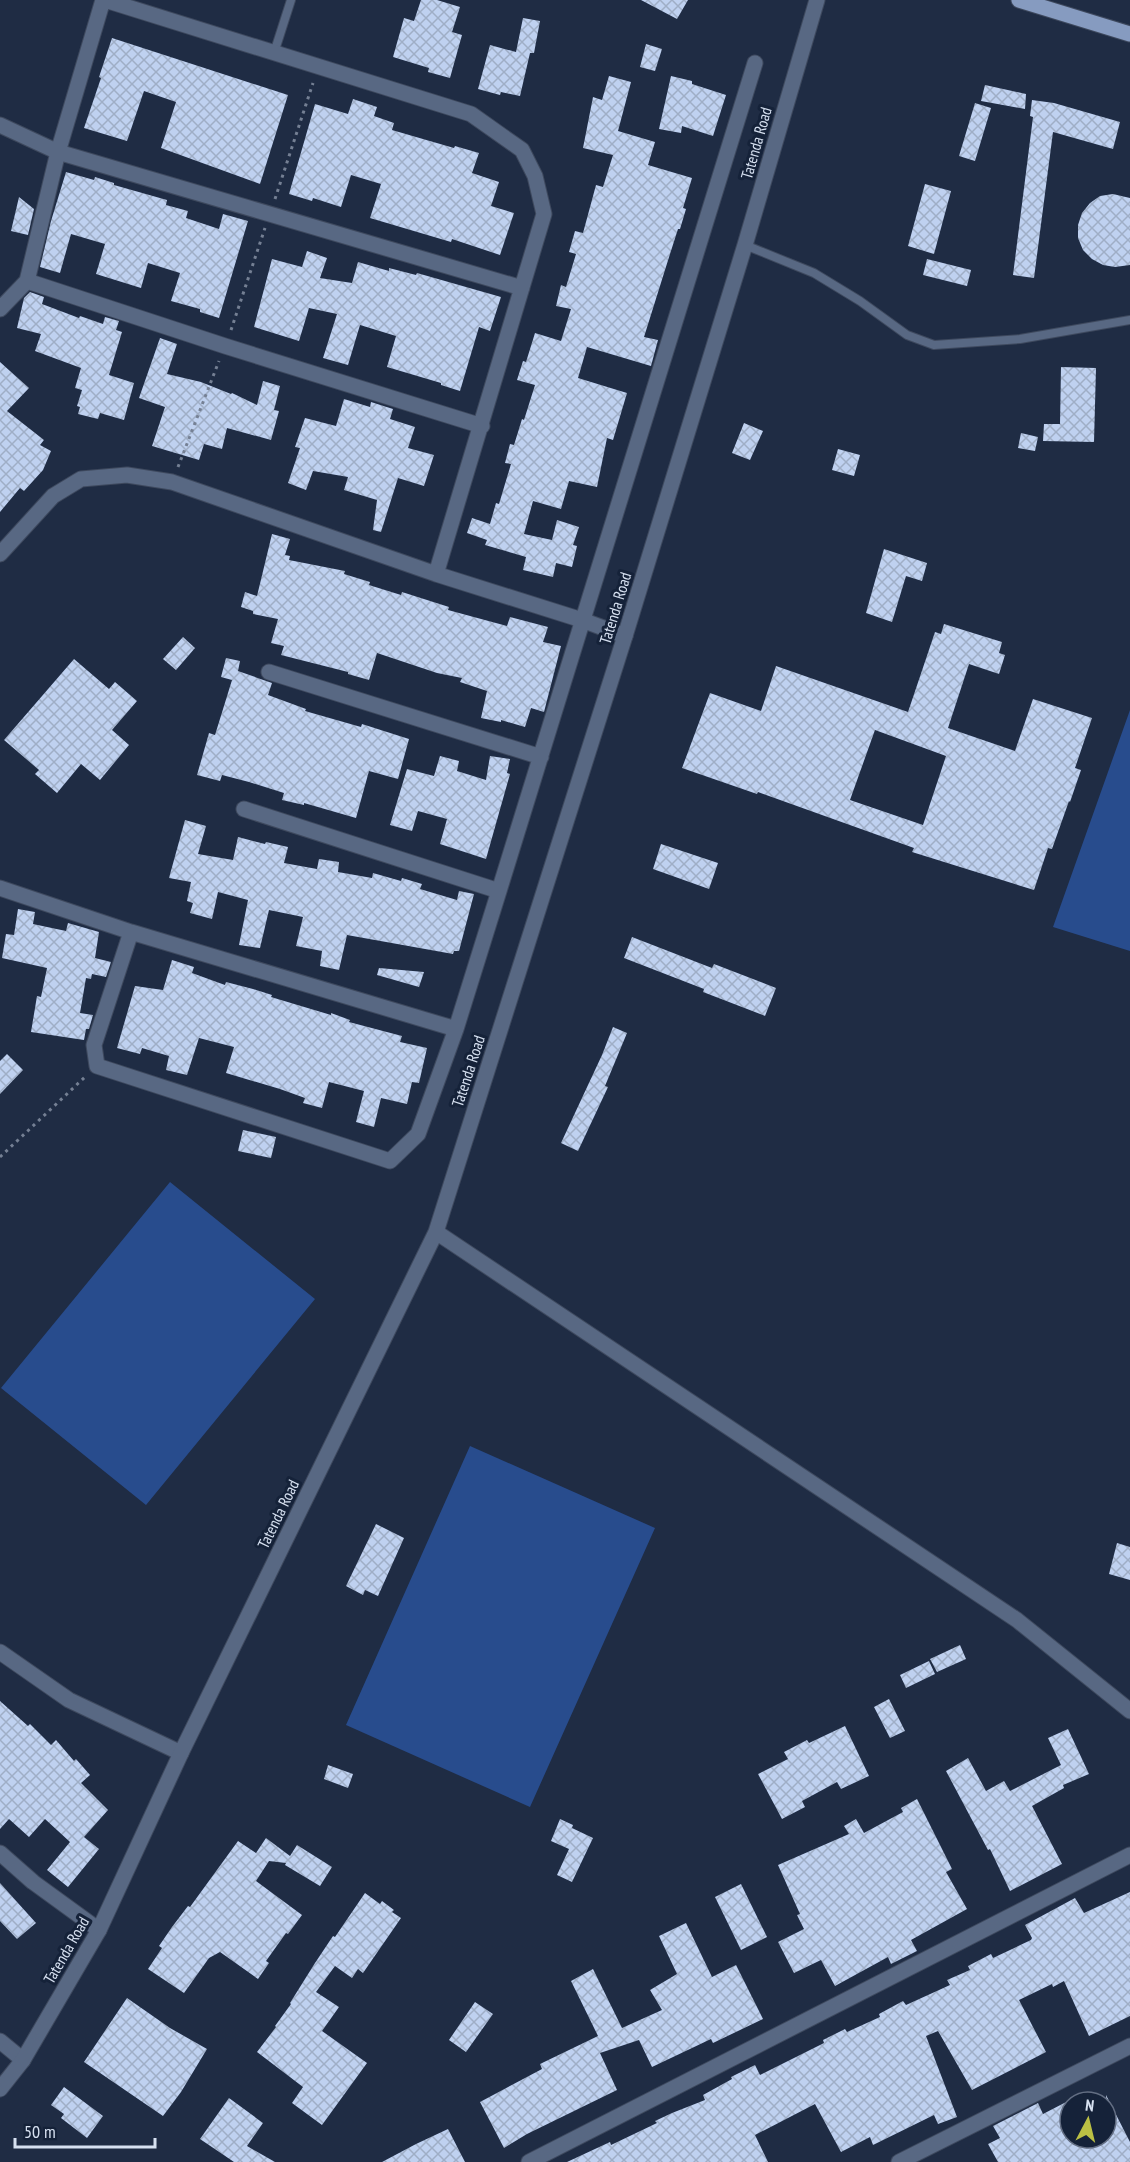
<svg xmlns="http://www.w3.org/2000/svg" width="1130" height="2162" viewBox="0 0 1130 2162" font-family="'PT Sans Narrow',sans-serif">
	<defs>
		<pattern id="building-cross-hatch" width="8" height="8" patternUnits="userSpaceOnUse" patternTransform="scale(1.5)"><rect width="8" height="8" fill="#bfd1f0"/><path d="M0 0l8 8M0 8l8-8" fill="none" stroke="#9faec6"/></pattern>
	</defs>
	<rect width="100%" height="100%" fill="#1f2c44"/>
	<path fill="#284c8d" d="M1130,710v241l-77,-24z
		M170,1182l145,117 -169,206 -145,-117z
		M470,1446l185,82 -125,279 -184,-82z"/>
	<path fill="url(#building-cross-hatch)" fill-rule="evenodd" d="M421,0h16l23,7 -8,25 10,3 -12,43 -22,-6 1,-4 -36,-11 11,-39 10,3z
		M641,0h47l-11,19z
		M523,18l17,3 -6,32h-4l-10,43 -19,-4 -1,3 -22,-6 12,-44 26,7z
		M112,38l176,57 -28,89 -99,-36 15,-46 -32,-11 -17,50 -43,-13 17,-50 -2,-1z
		M646,44l16,5 -7,22 -15,-4z
		M609,76l22,6 -13,49 37,11 -7,23 44,13 -9,30 3,1 -6,20h-2l-8,25 -26,83 14,3 -7,26 -64,-19 -9,31 49,15 -14,47 -6,-2 -10,49 -28,-6 -8,28 -28,-8 -9,33 28,6 5,-20 22,7 -6,18 4,1 -5,21 -16,-4 -3,14 -30,-7 3,-13 -41,-12 2,-5 -20,-7 5,-15 18,6 6,-21 3,1 12,-40 -6,-1 5,-19 4,1 8,-26 2,1 11,-35 -18,-5 6,-19 3,1 9,-29 26,8 10,-32 -15,-3 5,-21 5,2 10,-33 -7,-2 6,-21 8,2 13,-48 7,2 10,-32 -30,-7 10,-51 9,3z
		M671,76l21,5v3l34,11 -13,41 -31,-10 -1,7 -22,-4z
		M985,85l41,9 -1,15 -44,-8z
		M353,99l24,8 -3,9 20,7 -2,7 62,18 1,-2 24,7 -7,20 27,9 -8,24 23,7 -14,42 -48,-16 -1,3 -81,-24 11,-34 -30,-9 -10,32 -28,-9 -1,3 -23,-7 26,-90 33,10z
		M1032,100l22,3 66,19 -7,27 -60,-17 -19,146 -21,-3 20,-158 -3,-1z
		M975,103l16,5 -16,53 -16,-5z
		M66,172l28,8 1,-3 19,6v2l53,15 -1,5 22,6 -2,7 33,11 4,-15 25,7 -29,97 -19,-6v-3l-29,-8 9,-28 -32,-10 -7,25 -45,-14 9,-30 -34,-10 -11,39 -20,-6 11,-46z
		M925,184l26,7 -17,63 -26,-8z
		M1113,194l17,4v67l-15,2 -12,-2 -11,-6 -9,-9 -5,-12v-13l4,-12 8,-10 10,-7z
		M19,197l15,12 -6,26 -17,-4z
		M307,251l20,7 -7,20 32,5 6,-21 31,9v-3l27,7 1,-2 84,24 -11,34 -11,-4 -19,64 -19,-6v-2l-54,-16 9,-31 -36,-11 -12,40 -25,-7 14,-44 -28,-6 -10,33 -45,-14 18,-68 30,8z
		M927,259l44,11 -4,16 -44,-11z
		M30,292l14,5 -2,7 37,14 1,-2 23,8 2,-7 14,4 -3,9 6,2 -13,43 25,8 -10,37 -24,-7 -2,6 -20,-5 2,-7 -3,-1 5,-16 -7,-2 6,-20 -46,-17 6,-17 -24,-6 7,-30z
		M160,338l17,6 -10,30 34,8 30,12 1,-1 25,12 6,-24 17,5 -6,24 5,1 -8,29 -44,-12 -5,21 -18,-5 -5,16 -47,-14 13,-39 -26,-9z
		M0,362l29,26 -22,23 37,29 -4,5 11,6 -8,19 -19,21 -4,-3 -20,24z
		M1061,367l35,1 -2,74 -51,-1 1,-17h16z
		M344,399l26,8 1,-5 22,7 -3,10 25,8 -7,21 26,7 -10,31 -26,-8 -17,54 -8,-2 4,-30 -33,-10 4,-13 -35,-6 -7,19 -18,-7 12,-35 -5,-1 10,-29 31,8z
		M744,423l19,8 -13,29 -18,-7z
		M1021,433l17,4 -3,14 -17,-3z
		M838,449l22,6 -6,21 -22,-6z
		M272,534l18,5 -5,16 5,1 -1,4 56,11 -1,3 26,8 -1,3 32,10 1,-3 47,15 -1,3 59,16 3,-9 38,10 -5,15 18,4 -17,66 -13,-4 -6,19 -24,-7v2l-20,-4 6,-27 -27,-9 2,-4 -25,-5 -60,-20 -8,27 -21,-6v-2l-67,-17 3,-9 -13,-3 7,-24 -25,-5v-3l-12,-4 4,-15 12,4z
		M884,549l43,14 -5,18 -16,-5 -14,46 -26,-9z
		M944,624l58,18 -3,11 6,2 -6,19 -30,-10 -21,64 67,23 18,-52 59,19 -17,50 6,2 -11,32 -1,-1 -17,48 -4,-1 -14,42 -122,-38 2,-4 -156,-56 -1,2 -75,-26 28,-75 51,18 15,-45 132,46 27,-80 6,2zM875,730l71,26 -23,69 -73,-25z
		M183,637l12,11 -19,22 -13,-11z
		M226,658l14,3 -2,10 34,12 -4,12 38,14 -1,2 56,16 1,-3 47,15 -11,40 -29,-8 -13,47 -52,-15v2l-22,-5 2,-7 -35,-11 -27,-7 -2,6 -23,-6 12,-42 6,2 17,-55 -11,-3z
		M74,659l35,30 6,-7 22,19 -25,29 17,15 -29,35 -19,-16 -24,29 -22,-19 4,-4 -35,-30z
		M440,756l19,5 -2,10 29,9 4,-24 20,3 -3,14 3,1 -24,85 -46,-15 7,-25 -29,-8 -6,20 -22,-6 17,-56 27,7z
		M185,820l21,6 -8,28 35,6 5,-23 27,7 1,-2 22,5 -4,16 33,6 2,-10 20,3 -1,10 34,6 1,-5 28,8 1,-3 20,6 -2,5 37,11 2,-9 15,3 -15,57h-5l-1,3 -106,-19 -8,35 -19,-4 2,-15 -26,-5 7,-29 -34,-7 -9,38 -21,-3 9,-45 -30,-8 -6,27 -22,-6 3,-10 -6,-2 4,-19 -22,-4z
		M661,844l57,19 -9,26 -56,-20z
		M18,909l17,3 -2,12 33,7 2,-8 31,9 -4,26 16,4 -5,15 -14,-3 -1,5 -5,-1 -6,35 13,2 -4,14h-3l-2,11 -53,-8 6,-36 4,1 6,-29 -45,-10 4,-24 8,1z
		M632,937l80,31 2,-4 62,24 -11,28 -62,-24 1,-3 -80,-31z
		M172,960l22,7 -2,6 33,12 1,-3 27,7 19,6 -1,2 60,18v-2l19,7 -1,2 53,14 -2,6 27,6 -8,35 -7,-1 -5,22 -26,-6 -7,29 -18,-5 8,-31 -35,-9 -7,26 -19,-5 2,-5 -25,-9 -54,-16 8,-26 -35,-9 -12,37 -21,-5 3,-14 -27,-8 -2,6 -23,-6 18,-62 28,4z
		M379,968l45,4 -5,15 -42,-12z
		M613,1027l14,6 -22,53 3,1 -30,64 -17,-8 41,-88z
		M7,1054l16,16 -23,24v-33z
		M243,1130l33,7 -5,21 -33,-7z
		M376,1524l28,14 -26,58 -13,-6 -2,5 -17,-9z
		M1117,1543l13,4v33l-21,-6z
		M960,1645l6,14 -29,13 -7,-13z
		M929,1661l6,13 -29,14 -6,-13z
		M889,1699l16,32 -15,7 -16,-31z
		M0,1701l28,25 2,-2 21,21 5,-5 18,21 2,-2 14,16 -9,8 27,27 -24,27 15,12 -31,38 -21,-17 23,-28 -25,-23 -16,18 -20,-18 -9,10z
		M845,1726l24,50 -28,13 -4,-7 -35,19 3,6 -23,12 -24,-45 30,-15 -4,-7 23,-12 2,3z
		M1068,1729l21,45 -26,11 1,3 -32,18 30,58 -52,27 -20,-42 -2,1 -42,-79 22,-13 18,33 18,-10 6,10 51,-26 -13,-27z
		M328,1765l25,9 -5,14 -24,-9z
		M917,1799l35,70 -6,3 21,37 -56,31 6,11 -26,13 -3,-7 -53,29 -14,-26 -27,13 -16,-31 26,-13 -7,-14 3,-1 -22,-49 71,-31 -5,-8 12,-7 8,14 39,-21 -2,-4z
		M560,1819l13,6 -1,3 21,10 -21,44 -15,-7 12,-26 -18,-8z
		M266,1838l24,18 7,-11 35,22 -12,19 -35,-21 1,-2 -17,-2 -13,20 46,34 -14,19 -2,-1 -20,28 3,2 -11,16 -38,-27 -11,6 -25,35 -36,-24 14,-21 -3,-2 13,-19 16,-21 2,1 48,-66 18,12z
		M0,1883l36,40 -19,16 -17,-18z
		M741,1884l26,53 -26,13 -26,-53z
		M1130,1892v124l-41,20 -25,-55 -11,6 -1,-3 -33,16 27,52 -74,38 -34,-59 -12,5 31,81 -19,7 -4,-9 -61,30 -3,-8 -29,15 -26,-48 -60,31 13,27h-201l43,-20 1,3 46,-22 -2,-2 17,-8 33,-13 -2,-5 29,-16 -1,-2 24,-12 5,10 64,-32 -1,-3 22,-11 2,3 33,-15 -1,-3 24,-13 3,4 44,-20 -3,-5 23,-10 -2,-4 23,-12 2,4 38,-18 1,-2 -7,-13 50,-27 9,15z
		M365,1893l15,11 2,-3 12,9 -2,2 9,6 -38,55 -5,-4 -6,9 -17,-12 -19,26 23,15 -17,24 45,32 -45,62 -30,-22 11,-16 -46,-35 19,-25 -1,-1 16,-22 -1,-1 25,-40 18,-27 2,1z
		M686,1923l26,54 24,-12 27,54 -50,24 -2,-4 -59,28 -13,-27 -39,13 17,37 -90,44 -23,14 -24,-46 62,-33 -2,-5 58,-28 -27,-55 22,-12 29,59 40,-18 -12,-20 27,-16 -18,-38z
		M127,1998l43,30 37,21 -26,43 -18,24 -79,-54z
		M475,2002l18,12 -27,38 -17,-12z
		M64,2087l39,29 -16,22 -26,-20 3,-4 -13,-9z
		M1106,2095l24,47v20h-132l-10,-18 12,-6 -7,-12 45,-23 5,11 27,-14v38h36z
		M229,2098l34,25 -16,23 28,16h-41l-34,-23z
		M448,2129l17,33h-83l34,-18z"/>
	<g fill="none" stroke-linecap="round" stroke-linejoin="round">
		<defs>
			<path id="service" d="M274,53l17,-53
				M745,245l69,28 46,28 47,34 27,10 86,-6 110,-19"/>
			<path id="minor" d="M105,0l366,114 51,36 13,26 9,38 -108,360
				M0,125l58,27 464,136
				M27,281l198,65 257,80
				M0,309l27,-28 31,-129 45,-152
				M0,554l53,-58 28,-17 46,-4 45,7 264,92 146,46 43,16
				M269,672l272,85
				M244,809l255,82
				M0,888l131,44 325,97
				M131,932l-37,113 3,21 293,95 28,-27 38,-105 43,-138 256,-828
				M0,1652l69,48 112,53
				M0,1853l33,29 66,48
				M0,2041l23,19
				M529,2162l601,-307
				M899,2162l231,-116"/>
			<path id="tertiary" d="M436,1232l581,388 113,91
				M0,2089l23,-29 76,-130 82,-177 255,-521 189,-596 120,-391 72,-245"/>
			<path id="primary" d="M1019,0l111,34"/>
		</defs>
		<use href="#service" stroke="#3e495e" stroke-width="10"/>
		<use href="#minor" stroke="#3e495e" stroke-width="17"/>
		<use href="#tertiary" stroke="#3e495e" stroke-width="17"/>
		<use href="#primary" stroke="#3e495e" stroke-width="17"/>
		<path stroke="#758094" stroke-width="3" stroke-dasharray="3 4.5" stroke-linecap="butt" d="M275,199l38,-116
			M231,330l34,-102
			M178,467l41,-106
			M0,1157l86,-81"/>
		<use href="#service" stroke="#586883" stroke-width="8"/>
		<use href="#minor" stroke="#586883" stroke-width="15"/>
		<use href="#tertiary" stroke="#586883" stroke-width="15"/>
		<use href="#primary" stroke="#869bc0" stroke-width="15"/>
	</g>
	<g text-anchor="middle" dominant-baseline="central" stroke-width="6" stroke-linejoin="round" paint-order="stroke">
		<g font-size="16" fill="#d7e1f1" stroke="#152239">
			<text transform="translate(756 143) rotate(-74)">Tatenda Road</text>
			<text transform="translate(615 608) rotate(-73)">Tatenda Road</text>
			<text transform="translate(468 1071) rotate(-72)">Tatenda Road</text>
			<text transform="translate(278 1514) rotate(-64)">Tatenda Road</text>
			<text transform="translate(66 1950) rotate(-60)">Tatenda Road</text>
		</g>
	</g>
	<g transform="translate(1088 2120) rotate(7)"><circle r="28" fill="#152239" stroke="#636e83" stroke-width="1.5"/>
	<path d="M0-4.5L10 22L0 15L-10 22Z" fill="#bbc044"/>
	<text y="-9" font-size="16" font-weight="bold" text-anchor="middle" fill="#d7e1f1">N</text>
	</g>
	<path d="M15 2138v9h140v-9" fill="none" stroke="#d7e1f1" stroke-width="3"/>
	<text x="24" y="2138" font-size="18" fill="#d7e1f1" stroke="#152239" stroke-width="4.5" paint-order="stroke">50 m</text>
</svg>
